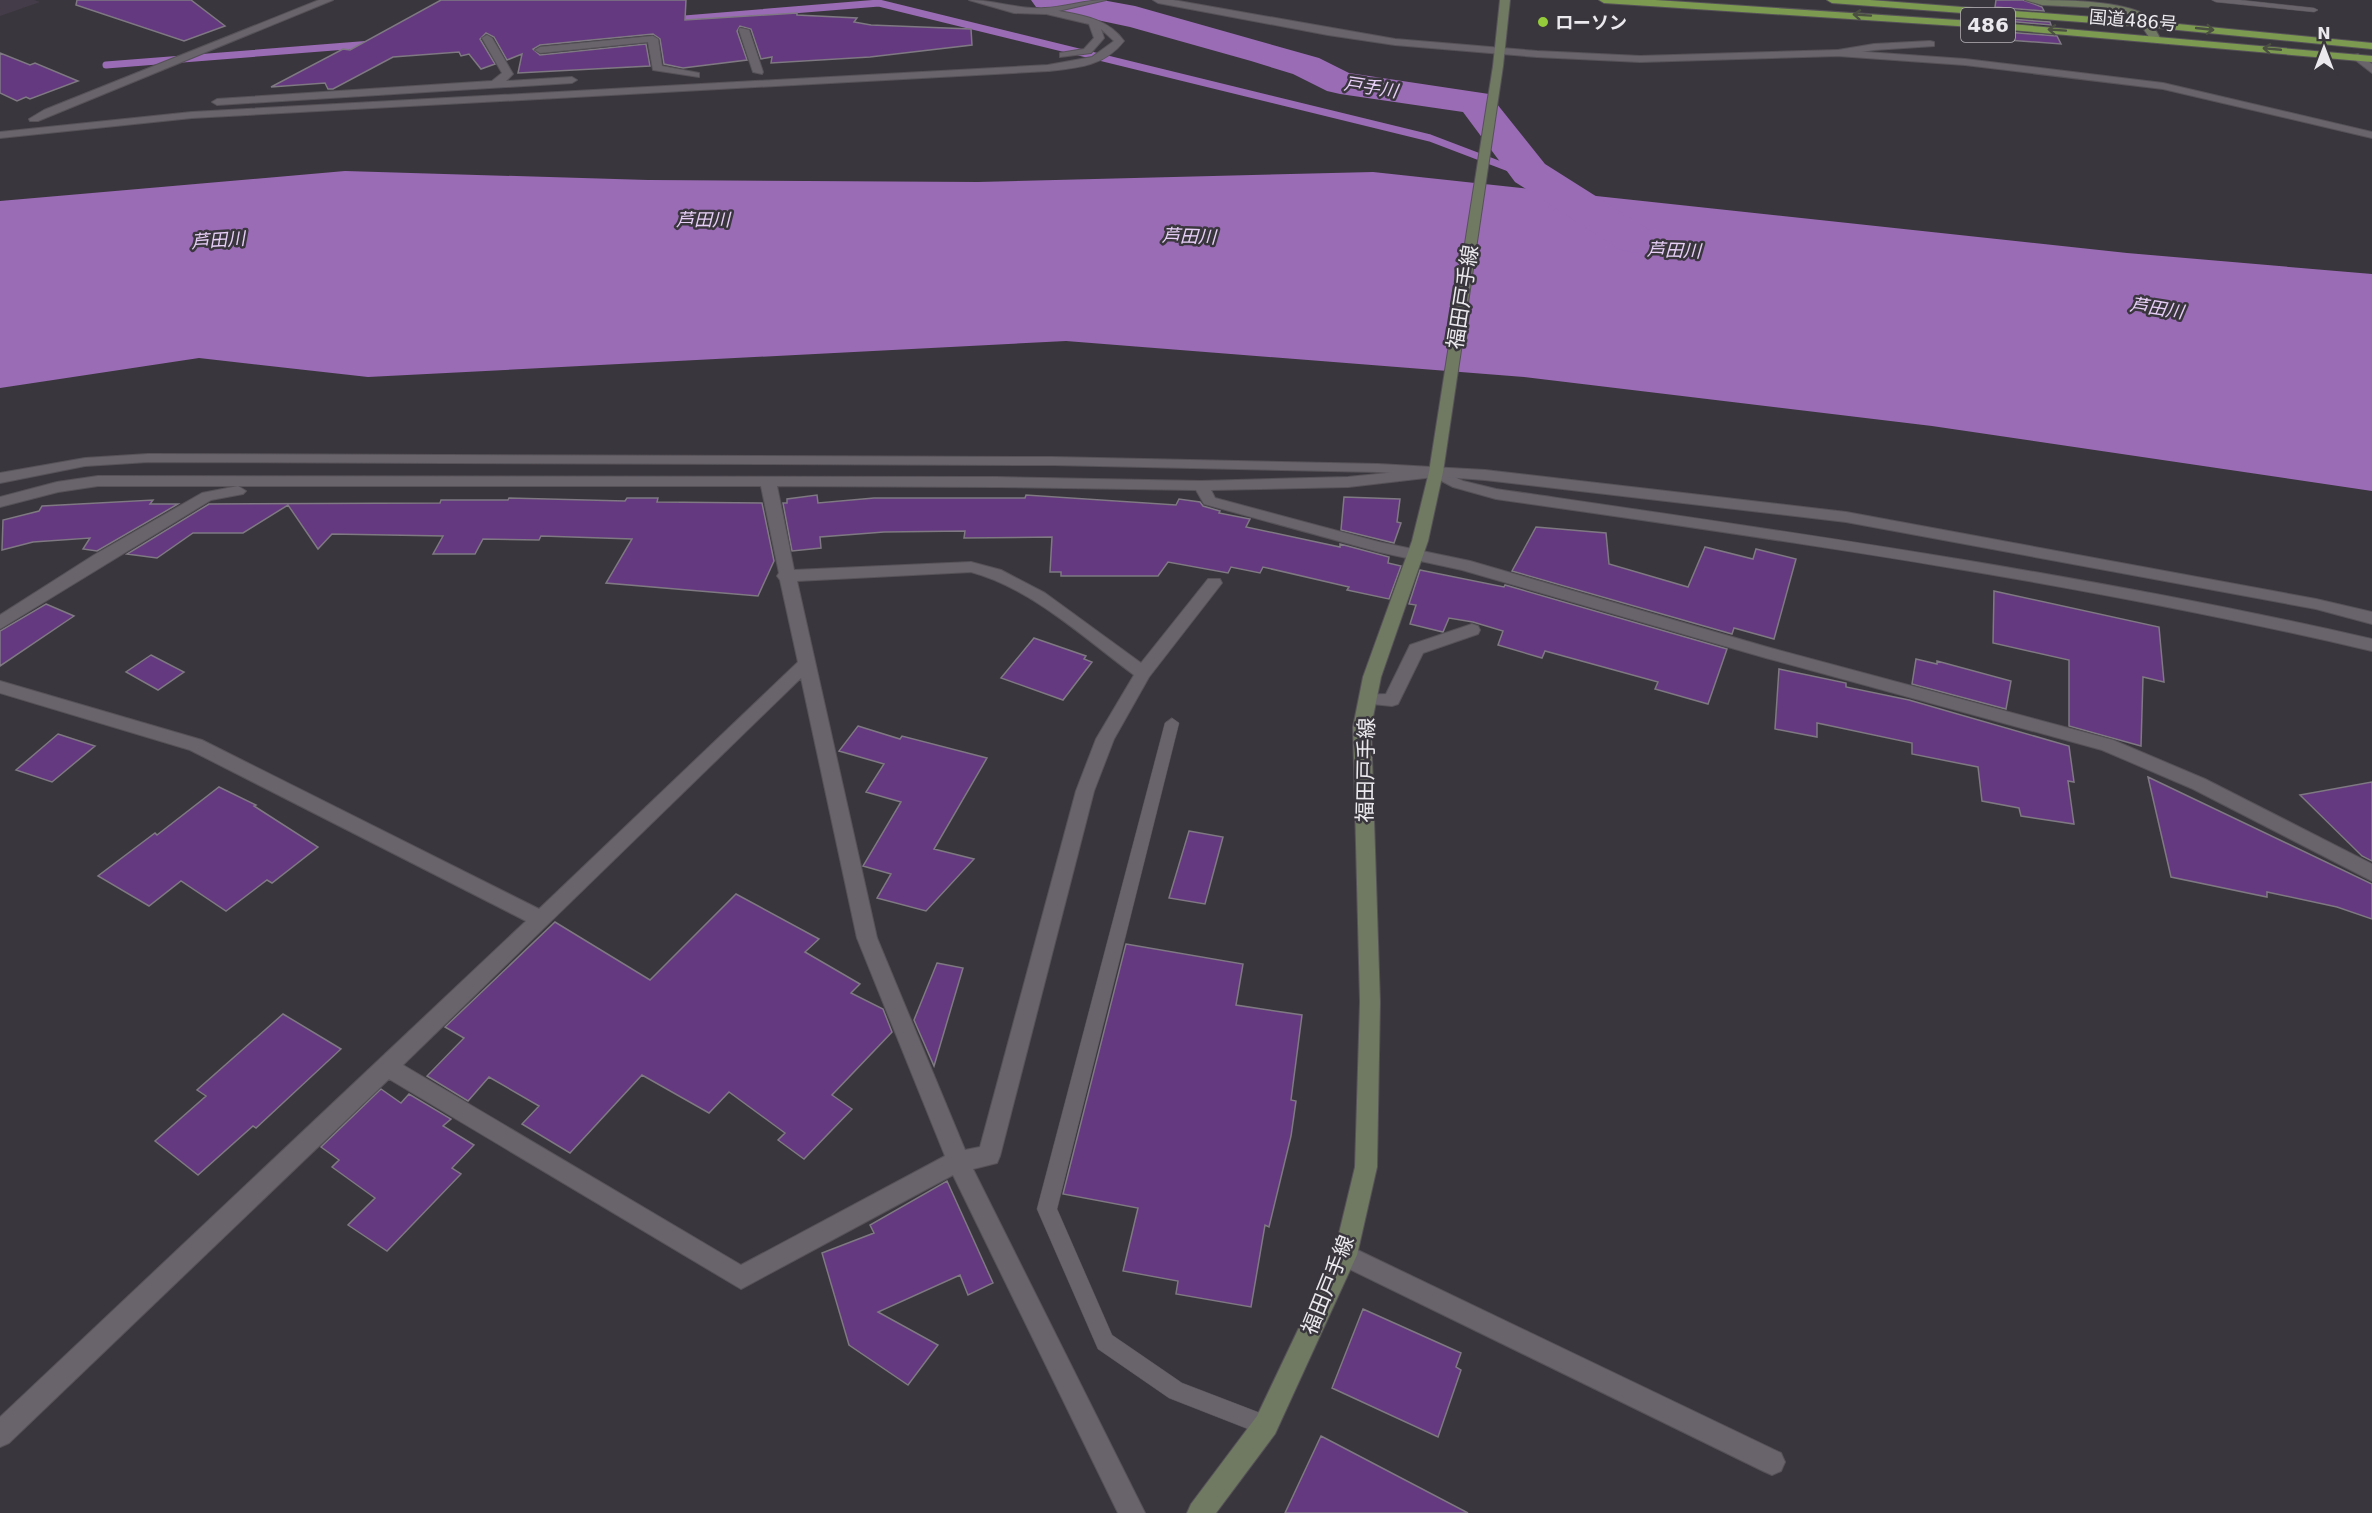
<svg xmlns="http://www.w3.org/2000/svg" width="2372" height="1513" viewBox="0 0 2372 1513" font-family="'DejaVu Sans','Noto Sans JP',sans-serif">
	<rect width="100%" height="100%" fill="#3a363d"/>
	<path fill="#443c49" d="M0,0h34l6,2 -40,14z"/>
	<path fill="#9a6cb6" d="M345,171l303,9 330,2 395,-10 754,81 245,21v217l-440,-65 -408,-49 -458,-36 -698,36 -169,-19 -199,30v-187z"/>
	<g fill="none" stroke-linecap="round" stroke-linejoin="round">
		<path stroke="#9a6cb6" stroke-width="7" d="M672,20l207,-17 551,135 92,35 43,26
			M106,65l266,-21"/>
		<path fill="#9a6cb6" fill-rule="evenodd" d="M1031,0h71l33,6 184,52 30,15 140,21 56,70 106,67 6,9 -6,9 -16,4 -16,-4 -104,-67 -52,-70 -123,-18 -13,-3 -34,-17 -42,-13 -121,-34 -94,-20z"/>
	</g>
	<path fill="#65397f" stroke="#7e7982" stroke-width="1.5" d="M77,0h114l34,26 -41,15 -108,-36z
		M441,0h245l-1,20 112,-7v2l60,3 -3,4 17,3 100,4 1,16 -102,12 -99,6 1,-6 -11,2 -10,-30 -11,-3 -3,5 10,29 -64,8 -19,-4 -4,-25 -7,-5 -113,11 -7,4 7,6 106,-11 4,22 -132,7 4,-19 -15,6 -13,-23 -8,-4 -6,6 15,25 -14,5 -12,-15 -8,2 -2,-4 -66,5 -60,32h-5l-3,-6 -54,4 72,-38 7,1z
		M1996,0h27l19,7 2,4 -49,-4z
		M1995,18l55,4 1,3 -56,-5z
		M1994,31l63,5 4,8 -67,-5z
		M0,53l30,12 5,-2 43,18 -48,18 -4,-2 -9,4 -17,-8z
		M817,495l1,8 56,-5h151l1,-3 150,10 3,-6 21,3 3,4 17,5 -1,2 31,6 -4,8 94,20v-3l49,13 -1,6 13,3 -12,33 -42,-9 2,-3 -86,-20 -3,6 -29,-6 -3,6 -60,-11 -10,14h-97v-4h-11l2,-35 -88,1 1,-7 -81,1 -64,5 1,11 -29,3 -9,-48h4v-4z
		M1344,497l56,2 -3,23 4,1 -7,20 -53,-13z
		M509,498l116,3 2,-3h31l-1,4 105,1 12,58 -16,35 -152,-13 26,-44 -91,-3 -2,4 -56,-1 -8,15h-42l10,-18 -111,-2 -14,15 -30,-44 -45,28h-50l-36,25 -30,-4 82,-50 231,-1 1,-3h67z
		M153,500l-3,4h28l-81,47 -14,-2 7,-11 -57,4 -31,8 1,-30 36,-9 3,-5z
		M1536,527l70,6 3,31 79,23 17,-40 48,12 3,-10 40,10 -22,80 -40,-11 -2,6 -220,-63z
		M1420,570l84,17 1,-2 222,64 -19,55 -53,-15 3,-7 -113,-31 -3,7 -44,-13 5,-14 -30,-9 -24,-4 -6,14 -33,-8 6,-19 -7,-1z
		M1994,591l165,36 5,55 -21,-5 -2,69 -72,-20v-66l-76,-17z
		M46,604l28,12 -74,50v-35z
		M1034,638l52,18 -2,3 8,3 -29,38 -62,-22z
		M151,655l33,17 -26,18 -32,-18z
		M1916,659l21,5v-3l74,20 -5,28 -94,-25z
		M1779,669l67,14v4l63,13 160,46 5,36 -6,-1 6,43 -53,-8 -2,-8 -37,-7 -4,-34 -66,-13v-11l-95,-20v14l-42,-8z
		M858,726l42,13 2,-3 85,22 -53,91 40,10 -48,52 -49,-13 14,-24 -28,-8 38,-64 -35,-10 18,-28 -45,-13z
		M58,734l37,12 -43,36 -36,-12z
		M2148,777l224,107v35l-35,-12 -70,-15v5l-96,-20z
		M2372,782v79l-10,-5 -62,-61z
		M219,787l37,18 -2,1 64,41 -46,36 -5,-3 -41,31 -45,-30 -32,25 -51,-30 57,-43 2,2z
		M1189,831l34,6 -18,67 -36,-6z
		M736,894l83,45 -14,13 55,32 -9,9 32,16 9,23 -60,63 20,14 -48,50 -26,-19 7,-7 -56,-41 -20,21 -67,-38 -72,78 -48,-29 17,-18 -50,-29 -21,24 -41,-25 37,-38 -19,-11 110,-105 95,58z
		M1126,944l117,20 -7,41 66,10 -11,85 5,1 -5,35 -22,91 -4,-2 -14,82 -75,-13 2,-13 -55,-10 15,-63 -75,-14z
		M937,963l26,5 -29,98 -20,-46z
		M283,1014l58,35 -85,79 -3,-2 -55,49 -43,-34 51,-45 -9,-6z
		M381,1089l20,14 8,-9 42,25 -8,7 31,19 -22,23 9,6 -74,77 -39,-26 27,-27 -43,-31 7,-7 -18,-13z
		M947,1181l46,102 -25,12 -8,-20 -82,37 60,33 -30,40 -59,-40 -27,-92 52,-20 -4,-8z
		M1363,1309l98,44 -5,14 5,3 -23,67 -106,-49z
		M1321,1436l147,77h-183z"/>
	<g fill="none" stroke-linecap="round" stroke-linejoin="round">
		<defs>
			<path id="service" d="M2212,0h28l74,8 4,2 -4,2 -98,-10z
				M1172,718l7,5 -122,486 55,126 70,48 91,35 4,7 -4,7 -7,4 -97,-38 -71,-49 -61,-140 128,-486z"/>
			<path id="minor" d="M319,0h14l-295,121h-8l-1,-2 15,-9z
				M1045,8c29,7 61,7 79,33 -19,25 -47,27 -76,30l-856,47 -192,20v-6l192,-20 856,-47 44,-8 22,-16 -13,-12 3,9 -13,15 -31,4v-4l24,-4 10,-11 -5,-14 -47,-11v-4z
				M740,28l9,2 14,42 -1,2 -9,-2 -14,-42z
				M487,35l5,3 21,36 -7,7 66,-4 5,3 -5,3 -355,22 -5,-3 5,-3 275,-18 10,-8 -20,-35z
				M653,36l5,3 4,27 37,7v4l-46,-7 -5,-28 -108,11 -5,-3 5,-3z
				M1930,41l4,1v4l-60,4 -36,6 -5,-3 5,-3 36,-6z
				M2358,54l14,10v9l-18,-14v-4z
				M1436,468l27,13 33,8c294,43 587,84 876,150v12c-289,-68 -582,-110 -876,-152l-43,-12 -19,-10 -86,10 -137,3 4,8 164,44 91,19 297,86 346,93 92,39 167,85v17l-179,-92 -91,-39 -336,-92 -304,-88 -83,-18 -175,-48 -8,-14 -200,-3 -219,-1 17,84 177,-8 30,8 44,23 96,70 67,-84h12l2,4 -73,94 -35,62 -20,52 -94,365 -3,7 -24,6 172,344h-27l-165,-338 -212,114 -352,-210 -380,364 -9,4v-30l526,-496 -336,-171 -190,-57v-12l202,59 337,169 259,-247 -18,-82 -3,-4 2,-3 -18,-87h-663l-40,6 -58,15v-10l57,-15 41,-6 898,1 205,4 147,-4zM971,572c60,16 113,66 163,103l-38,64 -20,52 -96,356 -15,3 -88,-212 -80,-357zM801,678l56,260 88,218 -204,109 -338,-200z
				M238,486l8,5 -3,3 -32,6 -211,129v-14l94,-60 108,-62z
				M1472,624l6,2 2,4 -2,4 -55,19 -25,51 -6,2 -30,-3 -3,-4 3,-4 24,-1 24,-49z
				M1345,1244l436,209 4,9 -4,9 -9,4 -9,-4 -426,-208 -4,-8 4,-8z"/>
			<path id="tertiary" d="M969,0c26,0 50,10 76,8 20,-1 40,-8 61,-8l-61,14 -31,-1z
				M1153,0h20l222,39 142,12 103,5 198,-6 127,9 198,24 209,49v6l-209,-49 -198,-24 -127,-9 -198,6 -103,-5 -142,-12 -67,-10 -170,-32z
				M148,454l904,3 326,7 107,6 361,42 470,87 56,13v12l-56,-15 -470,-87 -361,-42 -107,-8 -326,-7 -904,-3 -63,4 -85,17v-10l85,-15z"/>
			<path id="secondary" d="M1500,0h10l-7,66 -60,406 -15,69 -47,136 -10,50 9,275 -3,165 -20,88 -82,179 -59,79h-29l4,-9 66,-88 77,-162 21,-87 5,-165 -7,-275 10,-50 49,-136 17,-69 64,-406z
				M2025,0c32,0 87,0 115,12 10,6 15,17 20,26l-9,2 -14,-21 -13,-7 -23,-4 -59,-3z"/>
			<path id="trunk" d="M1599,0h56l333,22 384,34v6l-384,-34 -384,-25z
				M1827,0h43l277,21 225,22v6l-225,-22 -315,-24z"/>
		</defs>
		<use href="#service" stroke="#565258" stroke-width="1"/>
		<use href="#minor" stroke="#565258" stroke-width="2"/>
		<use href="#tertiary" stroke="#565258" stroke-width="2"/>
		<use href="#secondary" stroke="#565258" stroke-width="2"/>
		<use href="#trunk" stroke="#565258" stroke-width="2"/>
		<use href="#service" fill="#69646c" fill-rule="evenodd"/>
		<use href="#minor" fill="#69646c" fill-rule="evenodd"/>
		<use href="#tertiary" fill="#69646c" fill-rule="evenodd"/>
		<use href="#secondary" fill="#707962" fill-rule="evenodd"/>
		<use href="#trunk" fill="#7c9b50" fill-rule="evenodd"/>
	</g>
	<defs><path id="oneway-shaft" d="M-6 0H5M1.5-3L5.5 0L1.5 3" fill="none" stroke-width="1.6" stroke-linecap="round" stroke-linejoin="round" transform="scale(1.5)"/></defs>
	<g stroke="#4a4f42">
		<use href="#oneway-shaft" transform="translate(1862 15) rotate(-176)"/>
		<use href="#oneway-shaft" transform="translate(2205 29) rotate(6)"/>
		<use href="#oneway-shaft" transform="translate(2057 30) rotate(-176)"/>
		<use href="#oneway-shaft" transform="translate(2272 49) rotate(-175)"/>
	</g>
	<circle fill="#95cc3b" stroke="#3a363d" stroke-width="2" cx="1543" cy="22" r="6"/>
	<g text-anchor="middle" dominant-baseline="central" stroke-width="5" stroke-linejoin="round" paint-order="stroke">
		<g font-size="18" fill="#ebe9ed" stroke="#3a363d">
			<text transform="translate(2133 20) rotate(5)">国道486号</text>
		</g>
		<g font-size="18" font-weight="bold" fill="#ebe9ed" stroke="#3a363d" text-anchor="start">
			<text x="1555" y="22">ローソン</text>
		</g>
		<g font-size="18" font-style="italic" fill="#e7cff7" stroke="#3a363d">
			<text transform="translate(1371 87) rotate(9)">戸手川</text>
			<text x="703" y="219">芦田川</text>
			<text transform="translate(1189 236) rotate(2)">芦田川</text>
			<text transform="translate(218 240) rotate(-4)">芦田川</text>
			<text transform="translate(1674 250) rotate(2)">芦田川</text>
			<text transform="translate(2157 308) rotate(9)">芦田川</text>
		</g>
		<rect fill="#3a363d" stroke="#b6b3b8" stroke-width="1.5" x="1961" y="8" width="54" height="34" rx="4.5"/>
		<g font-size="20" font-weight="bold" fill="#ebe9ed">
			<text x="1988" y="25">486</text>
		</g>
		<g font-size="21" fill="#ebe9ed" stroke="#3a363d">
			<text transform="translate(1463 297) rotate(-81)">福田戸手線</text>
			<text transform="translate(1366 770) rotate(-89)">福田戸手線</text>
			<text transform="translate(1328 1285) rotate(-68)">福田戸手線</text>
		</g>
	</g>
	<g transform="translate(2324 48)" stroke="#3a363d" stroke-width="4.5" paint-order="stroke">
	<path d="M0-4.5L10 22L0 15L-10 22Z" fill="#ebe9ed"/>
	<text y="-9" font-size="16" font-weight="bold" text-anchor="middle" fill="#ebe9ed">N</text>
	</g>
</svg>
